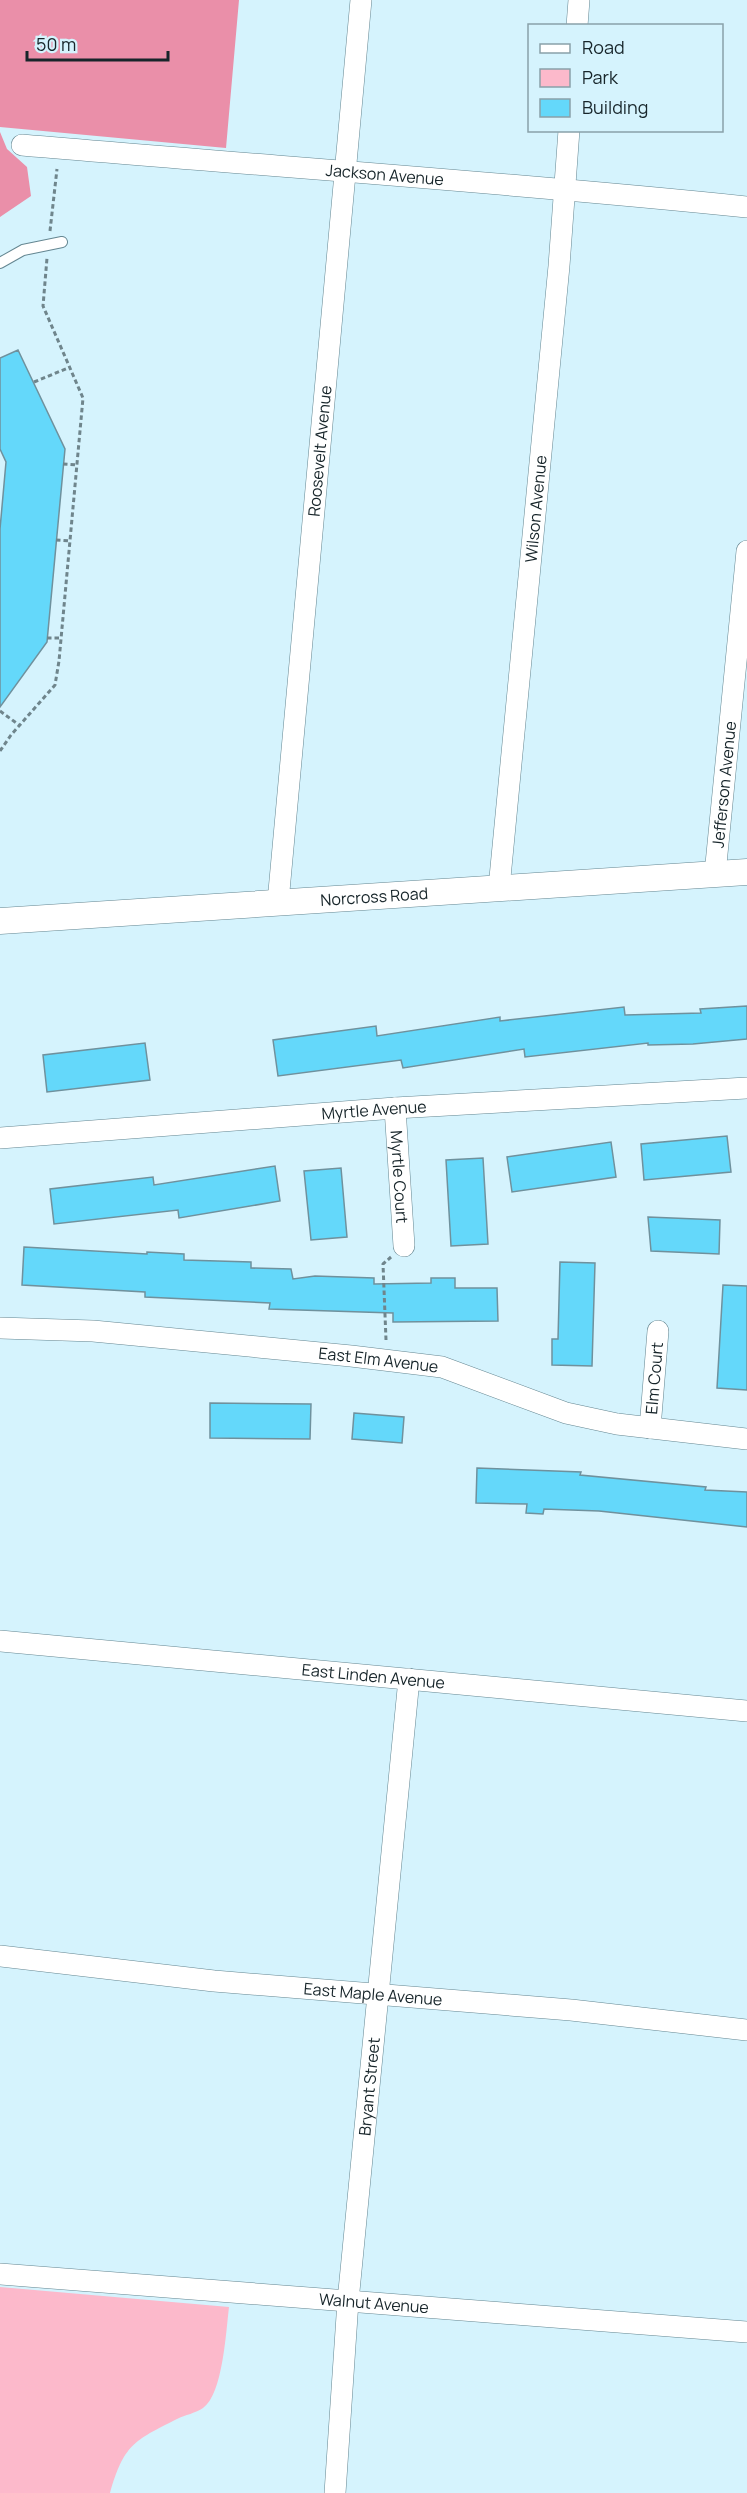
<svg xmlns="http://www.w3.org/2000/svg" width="747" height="2493" viewBox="0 0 747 2493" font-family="Manrope,sans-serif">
	<rect width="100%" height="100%" fill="#d5f3fd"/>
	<path fill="#fcb9cb" d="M0,2287l229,20c-3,24 -6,87 -26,101 -7,5 -18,7 -26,11 -44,22 -53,26 -67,74h-110z"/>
	<path fill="#ea8fa9" d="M0,0h239l-13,148 -226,-21z
		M0,132l7,17 20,18 4,29 -31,21z"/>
	<path fill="#64d8fa" stroke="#6f919d" stroke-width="1.5" d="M18,350l47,99 -18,193 -47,65v-178l6,-67 -6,-13v-91z
		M747,1006v33l-54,5 -45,1v-2l-123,14 -1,-8 -121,19 -2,-8 -123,16 -5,-36 103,-14 1,10 123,-19v4l124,-14 1,8 76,-2 -1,-4z
		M145,1043l5,37 -103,12 -4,-37z
		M727,1136l4,36 -87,8 -3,-36z
		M611,1142l5,35 -104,15 -5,-35z
		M483,1158l5,86 -37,2 -5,-86z
		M275,1166l5,35 -101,17 -1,-8 -124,14 -4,-35 103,-12 1,8z
		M341,1168l6,69 -36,3 -7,-69z
		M648,1217l72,3 -1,34 -68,-3z
		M24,1247l123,7v-2l37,2v6l67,2v6l40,1 2,10 22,-3 59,2v6l57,-1v-5h24v10h42l1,33 -105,1v-9l-124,-4 1,-6 -125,-6v-5l-123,-7z
		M560,1262l35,1 -3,103 -40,-1v-26h6z
		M723,1285l24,1v104l-30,-2z
		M210,1403l101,1 -1,35 -100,-1z
		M354,1413l50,4 -2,26 -50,-4z
		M477,1468l104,4 -1,3 126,12 -1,3 42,2v35l-148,-16 -55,-2 -1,5 -17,-1 1,-9 -51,-1z"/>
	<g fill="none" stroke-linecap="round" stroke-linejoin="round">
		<defs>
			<path id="service" d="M0,263l23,-13 39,-8"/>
			<g id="minor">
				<path d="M577,26l2,-26"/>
				<path id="s1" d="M22,145c242,21 484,37 725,62"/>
				<path id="s2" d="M715,874l32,-323"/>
				<path id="s3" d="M499,888l60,-622 10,-136"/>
				<path id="s4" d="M278,902l83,-902"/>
				<path id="s5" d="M395,1108l9,138"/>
				<path id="s6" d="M0,1138l395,-30 352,-20"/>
				<path id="s7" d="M0,1328l93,3 258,25 91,11 124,46 51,11 130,15"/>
				<path id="s8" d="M650,1428l8,-97"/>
				<path id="s9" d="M0,1641l747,70"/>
				<path id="s10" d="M0,1956l214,25 357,29 176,20"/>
				<path id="s11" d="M0,2274l747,58"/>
				<path id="s12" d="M335,2493l13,-192 61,-622"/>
			</g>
			<g id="tertiary">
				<path id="s13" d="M0,921l747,-49"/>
			</g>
		</defs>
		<use href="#service" stroke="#648691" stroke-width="12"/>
		<use href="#minor" stroke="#648691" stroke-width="22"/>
		<use href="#tertiary" stroke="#648691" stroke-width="27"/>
		<path stroke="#6f858c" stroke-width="3" stroke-dasharray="4.5 3" stroke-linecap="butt" d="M50,231l7,-62
			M34,382l34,-14
			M63,464l14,1
			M56,540l14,1
			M47,638h14
			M0,711l19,14
			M0,751l11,-16 44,-50 4,-24 24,-263 -40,-92 4,-48
			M386,1340l-3,-76 8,-7"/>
		<use href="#service" stroke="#fff" stroke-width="10"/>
		<use href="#minor" stroke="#fff" stroke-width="21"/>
		<use href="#tertiary" stroke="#fff" stroke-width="26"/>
	</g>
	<g text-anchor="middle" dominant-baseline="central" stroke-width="4.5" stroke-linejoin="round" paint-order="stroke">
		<g font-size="16" fill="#17252a" stroke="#d5f3fd">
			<text stroke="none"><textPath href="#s1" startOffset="364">Jackson Avenue</textPath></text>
			<text stroke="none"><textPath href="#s4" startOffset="453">Roosevelt Avenue</textPath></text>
			<text stroke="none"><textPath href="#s3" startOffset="381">Wilson Avenue</textPath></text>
			<text stroke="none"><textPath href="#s2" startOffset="90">Jefferson Avenue</textPath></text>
			<text stroke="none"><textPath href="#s13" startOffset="375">Norcross Road</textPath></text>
			<text stroke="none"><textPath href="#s6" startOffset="375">Myrtle Avenue</textPath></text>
			<text stroke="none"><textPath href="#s5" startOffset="69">Myrtle Court</textPath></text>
			<text stroke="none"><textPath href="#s7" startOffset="380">East Elm Avenue</textPath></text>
			<text stroke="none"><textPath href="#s8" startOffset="50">Elm Court</textPath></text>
			<text stroke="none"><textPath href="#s9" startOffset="375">East Linden Avenue</textPath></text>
			<text stroke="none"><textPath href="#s10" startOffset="375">East Maple Avenue</textPath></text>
			<text stroke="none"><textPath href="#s12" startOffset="408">Bryant Street</textPath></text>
			<text stroke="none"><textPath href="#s11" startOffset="375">Walnut Avenue</textPath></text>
		</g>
	</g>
	<rect x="528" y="24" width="195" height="108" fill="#d5f3fd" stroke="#89a1a9" stroke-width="1.5"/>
	<rect x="540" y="44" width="30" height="9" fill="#ffffff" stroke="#89a1a9" stroke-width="1.5"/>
	<text x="582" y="54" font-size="18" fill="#17252a">Road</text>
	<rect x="540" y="69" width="30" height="18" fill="#fcb9cb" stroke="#89a1a9" stroke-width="1.5"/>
	<text x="582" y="84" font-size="18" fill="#17252a">Park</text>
	<rect x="540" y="99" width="30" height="18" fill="#64d8fa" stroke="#89a1a9" stroke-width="1.5"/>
	<text x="582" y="114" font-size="18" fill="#17252a">Building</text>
	<path d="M27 51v9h141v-9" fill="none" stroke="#17252a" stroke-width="3"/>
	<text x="36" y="51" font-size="18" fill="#17252a" stroke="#d5f3fd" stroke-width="4.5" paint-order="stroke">50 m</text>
</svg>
